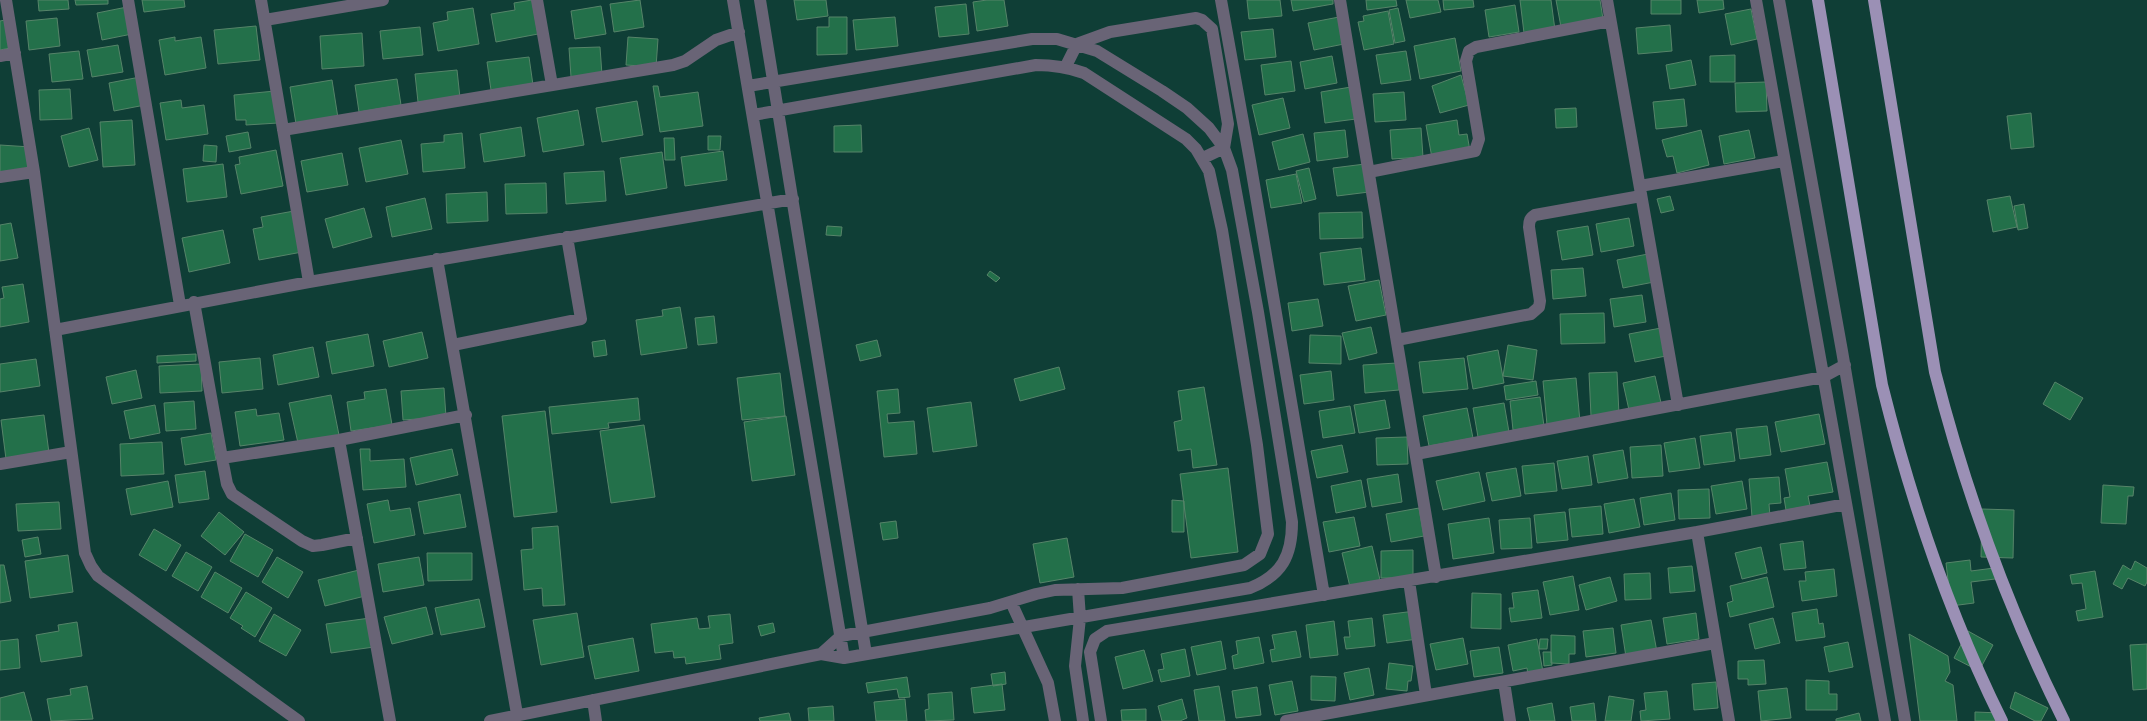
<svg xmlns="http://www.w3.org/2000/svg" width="2147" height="721" viewBox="0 0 2147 721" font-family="Jost,sans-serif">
	<rect width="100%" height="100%" fill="#0f3e36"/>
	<path fill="#23704a" stroke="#568469" d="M38,0h30l1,9 -30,2z
		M75,0h33v4l-32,1z
		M142,0h42l1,7 -41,5z
		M532,0l6,34 -42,8 -5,-28 24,-4 -1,-7z
		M640,0l4,27 -30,5 -4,-28z
		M794,0h32l2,16 -31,4z
		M987,0h17l4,26 -31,5 -4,-29z
		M1247,0h33l2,16 -33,3z
		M1291,0h42v4l-40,7z
		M1366,0h30l1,6 -30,4z
		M1406,0h32l3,12 -31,6z
		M1443,0h30l1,7 -30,3z
		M1520,0h31l4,30 -31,3z
		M1556,0h44l3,19 -42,8z
		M1651,0h30v14h-30z
		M1697,0h26l1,9 -25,4z
		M966,4l3,30 -30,3 -4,-30z
		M1515,5l4,27 -30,5 -4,-27z
		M601,6l5,28 -31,5 -4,-28z
		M127,7l5,27 -30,6 -5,-27z
		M473,8l6,36 -41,7 -5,-28 15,-3 -1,-8z
		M1398,8l7,33 -10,2 -6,-33z
		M1751,9l6,30 -26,6 -6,-31z
		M1388,11l6,33 -30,6 -6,-28 6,-1 -1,-5z
		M829,17h18v37l-30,1v-28h12z
		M895,17l3,29 -42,4 -3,-30z
		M1339,17l5,27 -30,6 -6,-27z
		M57,18l3,28 -31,4 -3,-29z
		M5,20l5,28 -10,2v-29z
		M1670,25l2,26 -34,3 -2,-26z
		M256,26l4,34 -42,4 -4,-34z
		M420,27l3,28 -40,4 -3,-28z
		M1273,29l3,28 -31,3 -4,-28z
		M362,33l2,33 -42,3 -2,-33z
		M175,37v4l26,-4 5,31 -41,7 -6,-35z
		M628,37l30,2 -2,28 -30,-2z
		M1455,38l6,33 -41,8 -6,-33z
		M118,45l5,27 -31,5 -5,-27z
		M600,47l2,28 -31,2 -2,-29z
		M79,51l4,28 -31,3 -3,-28z
		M1406,51l5,29 -30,4 -5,-29z
		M1735,55v27h-25v-26z
		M1332,56l5,27 -32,6 -5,-27z
		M529,57l4,28 -42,5 -4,-28z
		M1691,60l5,25 -26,4 -4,-24z
		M1291,61l4,30 -30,4 -4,-30z
		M457,70l3,28 -42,4 -3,-28z
		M1461,75l8,30 -29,8 -8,-27z
		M140,77l5,28 -31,6 -5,-28z
		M397,79l4,26 -42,7 -4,-27z
		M332,80l6,38 -42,6 -6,-37z
		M1766,82l1,29 -31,1 -1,-29z
		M653,86h5l2,11 38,-5 5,34 -43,6z
		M1351,87l5,32 -31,4 -4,-31z
		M70,89l2,30 -32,1 -1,-30z
		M275,91l3,32 -32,2v-5h-10l-2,-25z
		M1404,92l2,28 -31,2 -2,-28z
		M1283,98l7,30 -31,7 -7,-30z
		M1684,99l3,27 -31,3 -3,-27z
		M181,100l1,8 22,-3 4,29 -42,6 -6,-37z
		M637,101l6,34 -41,7 -6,-34z
		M1576,108l1,19 -21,1 -1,-19z
		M578,110l6,35 -41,7 -6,-34z
		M2031,113l3,34 -23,2 -4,-33z
		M132,120l3,45 -32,2 -3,-45z
		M1457,120l2,15 8,-1 3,17 -38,7 -6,-33z
		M861,125l1,27h-28v-26z
		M521,127l4,29 -41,6 -4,-28z
		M89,128l9,32 -29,7 -8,-31z
		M1421,128l2,29 -31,2 -2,-29z
		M1345,130l3,27 -31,4 -3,-28z
		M1701,130l8,35 -32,8 -4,-17 -6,1 -5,-17z
		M1749,130l6,28 -31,6 -5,-28z
		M248,132l3,16 -22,4 -3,-16z
		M462,133l3,35 -42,4 -2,-28 23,-2v-7z
		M1303,134l7,28 -31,8 -7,-28z
		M708,136h13l-1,14h-12z
		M664,138h10l1,22h-10z
		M401,140l7,34 -42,8 -7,-34z
		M0,145l31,2 -2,28 -29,-2z
		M204,145l13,1 -1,16 -13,-1z
		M276,150l7,36 -42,8 -6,-29 5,-1 -1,-7z
		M723,151l4,29 -42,6 -4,-29z
		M662,152l5,36 -41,7 -6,-37z
		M342,153l6,32 -41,7 -6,-31z
		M223,164l4,33 -40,5 -4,-33z
		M1365,164l4,28 -32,4 -4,-28z
		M1309,168l7,31 -12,3 -8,-31z
		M604,171l2,30 -40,3 -2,-31z
		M1296,174l6,29 -31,5 -5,-28z
		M546,183l1,30 -41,1 -1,-30z
		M487,192l1,29 -41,2 -1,-29z
		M1670,196l4,14 -13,3 -4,-14z
		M2010,196l7,31 -24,5 -6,-32z
		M425,198l7,31 -40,8 -6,-30z
		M2024,204l4,24 -10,2 -4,-24z
		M364,208l8,29 -39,11 -8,-29z
		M294,211l8,41 -43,8 -6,-31 10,-2 -2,-10z
		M1362,212l1,26 -43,1 -1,-26z
		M1629,218l5,28 -33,6 -5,-28z
		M11,223l7,35 -18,3v-36z
		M827,226l15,1 -1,9 -15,-1z
		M1588,226l5,29 -31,5 -5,-29z
		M223,230l7,33 -41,9 -7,-34z
		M1361,248l4,32 -41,5 -4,-32z
		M1648,254l6,28 -31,6 -6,-28z
		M1583,268l3,28 -33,3 -2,-29z
		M990,271l10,7 -4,4 -9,-7z
		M1379,280l7,35 -30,6 -8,-35z
		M23,284l6,38 -29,5v-28l4,-1 -2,-11z
		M1642,295l4,27 -32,5 -4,-28z
		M1318,299l5,27 -31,5 -4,-28z
		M680,307l7,41 -46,7 -5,-35 27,-4 -1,-6z
		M1604,313l1,30 -44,1 -1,-30z
		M714,316l3,27 -19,2 -3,-27z
		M1371,327l6,26 -28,7 -7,-27z
		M1661,328l5,28 -31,6 -6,-28z
		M422,332l6,26 -39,9 -6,-26z
		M368,334l6,32 -42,8 -6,-32z
		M1310,335l31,1v28l-32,-1z
		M605,340l2,15 -13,2 -2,-15z
		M877,340l4,16 -21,5 -4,-16z
		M1508,345l29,5 -4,30 -30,-4z
		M313,347l6,30 -41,8 -5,-30z
		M1498,350l6,33 -31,6 -6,-33z
		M196,354v7l-39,2v-7z
		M260,358l3,31 -41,4 -3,-31z
		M1464,358l4,31 -45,4 -4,-31z
		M36,359l4,27 -40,6v-28z
		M1397,363l2,27 -34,3 -2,-28z
		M201,364l1,27 -42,2 -1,-27z
		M1059,367l6,22 -45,12 -6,-22z
		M136,370l6,28 -30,6 -6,-27z
		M1331,371l3,29 -30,4 -4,-29z
		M1617,372l2,43 -28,1 -2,-43z
		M780,373l5,43 -43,4 -5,-42z
		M1655,376l6,27 -32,7 -6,-27z
		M1576,378l4,44 -33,3 -4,-44z
		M1536,381l2,14 -32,5 -2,-14z
		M2055,382l28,16 -13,22 -27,-16z
		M1204,387l13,78 -24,3 -2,-19 -13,2 -4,-29 8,-2 -4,-29z
		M444,388l2,29 -43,3 -2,-29z
		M386,389l6,36 -41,6 -4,-29 18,-3 -1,-7z
		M898,389l2,24 -13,1 1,9 26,-2 3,33 -33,3 -7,-66z
		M331,395l8,40 -41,8 -9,-40z
		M1540,397l4,29 -31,4 -3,-29z
		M638,398l2,22 -32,3 1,5 -57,6 -3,-27z
		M1385,400l5,28 -31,5 -5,-28z
		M194,401l2,28 -30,2 -2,-28z
		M971,402l6,44 -44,6 -6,-44z
		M1504,403l5,29 -31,5 -5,-29z
		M155,405l5,28 -30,6 -6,-28z
		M1350,406l5,27 -32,5 -4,-27z
		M1467,408l6,30 -44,8 -6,-30z
		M256,409l1,7 22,-3 5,27 -44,6 -5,-34z
		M545,411l12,101 -43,5 -12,-101z
		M1819,414l6,30 -44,8 -6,-30z
		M44,415l5,38 -43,6 -5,-39z
		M786,416l9,59 -43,6 -8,-59z
		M644,425l11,72 -44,6 -11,-72z
		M1767,426l4,29 -31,4 -4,-30z
		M1731,432l4,29 -31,4 -4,-29z
		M211,433l5,27 -31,5 -4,-27z
		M1407,437l1,27 -31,1 -1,-27z
		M1695,438l5,30 -31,4 -5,-29z
		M162,442l2,32 -43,2 -1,-32z
		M1342,445l6,27 -31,6 -6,-27z
		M1661,445l2,31 -31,2 -2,-31z
		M360,449h10v12l34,-2 2,28 -43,3z
		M452,449l6,26 -42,10 -6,-27z
		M1623,450l5,28 -30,5 -5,-28z
		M1588,456l4,29 -30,4 -5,-28z
		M1827,462l6,30 -25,4 2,10 -24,4 -2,-12 6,-1 -5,-28z
		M1554,463l3,28 -32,3 -3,-28z
		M1228,468l10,84 -47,6 -11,-84z
		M1516,468l5,28 -29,5 -6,-28z
		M205,471l4,28 -30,4 -4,-28z
		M1479,472l6,29 -42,9 -7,-29z
		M1398,474l4,28 -30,5 -5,-28z
		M1779,477l2,26 -12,1 1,12 -18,1 -3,-38z
		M1361,480l5,27 -30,6 -5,-27z
		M168,481l5,26 -42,8 -5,-26z
		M1742,481l5,28 -31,5 -5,-28z
		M2103,485l31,2 -1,9h-5l-2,28 -25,-1z
		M1709,489l1,29 -31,1 -1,-29z
		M1671,493l4,27 -31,5 -4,-27z
		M460,494l6,33 -42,7 -6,-32z
		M1634,499l6,28 -31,6 -5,-29z
		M388,500l2,11 20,-3 5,27 -41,8 -7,-39z
		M1172,500l12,1v31h-12z
		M59,502l2,27 -43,2 -2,-27z
		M1601,506l2,28 -31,3 -3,-28z
		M1419,508l5,28 -33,6 -5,-28z
		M1982,509l32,1 -1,48 -32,-1z
		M219,512l25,20 -19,23 -24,-19z
		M1565,512l3,28 -31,3 -3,-28z
		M1354,517l6,29 -31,6 -6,-30z
		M1489,518l5,35 -41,6 -5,-35z
		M1530,518l2,30 -31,1 -2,-29z
		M896,521l2,17 -15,2 -3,-17z
		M558,526l7,79 -22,1 -1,-18 -18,2 -3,-40 12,-1 -1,-21z
		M154,529l27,16 -15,26 -27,-16z
		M245,534l28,16 -15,27 -28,-16z
		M38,537l3,17 -16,3 -3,-17z
		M1067,538l7,39 -34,6 -7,-39z
		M1803,541l3,27 -22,2 -4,-26z
		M1372,546l8,34 -30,7 -8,-34z
		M1761,547l6,26 -25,6 -7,-26z
		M1413,550v28h-32v-27z
		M186,552l26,15 -14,24 -26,-15z
		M427,553h45v27l-44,1z
		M68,555l5,37 -43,6 -5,-37z
		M277,557l26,15 -15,26 -26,-16z
		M419,557l5,28 -41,7 -5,-28z
		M1970,560l1,11 31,-4 1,11 -32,4 3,21 -23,3 -5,-43z
		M2135,561l12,7v14l-2,4 -17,-8 -6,11 -9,-5 10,-19 8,5z
		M0,565h4l7,36 -11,2z
		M1692,566l3,25 -25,2 -2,-25z
		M1834,569l3,27 -35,5 -3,-20h7l-1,-9z
		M359,570l6,26 -40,10 -7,-26z
		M2095,571l8,46 -25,4 -2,-10 10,-2 -4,-26 -10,1 -2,-9z
		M215,572l27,16 -14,25 -27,-16z
		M1650,573l1,26 -26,1 -1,-26z
		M1573,576l6,34 -29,5 -7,-33z
		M1610,577l7,24 -31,9 -7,-25z
		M1767,577l7,30 -44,10 -3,-14 6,-2 -3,-15z
		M1538,590l4,28 -31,4 -2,-14h5l-2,-15z
		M246,592l26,16 -17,29 -14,-9 2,-2 -13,-8z
		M1472,593l29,1v35l-30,-1z
		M479,599l6,28 -44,8 -6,-27z
		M426,607l7,27 -41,10 -8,-27z
		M1817,609l2,15 4,-1 2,14 -29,4 -4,-28z
		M1415,611l3,28 -31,4 -4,-28z
		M577,613l7,44 -43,8 -8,-45z
		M1696,613l3,26 -32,5 -4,-26z
		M274,614l27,16 -15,26 -27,-15z
		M730,614l3,29 -14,2 2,14 -35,5 -1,-7 -11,1 -1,-7 -18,2 -4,-29 46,-6 2,11 11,-1 -2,-12z
		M370,618l4,29 -43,6 -5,-29z
		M1372,618l3,28 -29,3 -2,-12h6l-2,-16z
		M1773,618l7,25 -25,6 -6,-25z
		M1651,620l6,32 -31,5 -5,-32z
		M1334,621l4,34 -28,3 -4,-33z
		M77,622l5,34 -41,6 -5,-27 23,-4 -1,-6z
		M773,623l2,9 -14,4 -3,-10z
		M1613,628l3,25 -30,4 -3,-26z
		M1296,631l5,26 -29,5 -2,-12 5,-1 -3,-14z
		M1968,631l25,14 -14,26 -25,-13z
		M1909,634l39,22 2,16 -5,9 8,4 4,36h-37z
		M1551,635l24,1v18h-6v10l-18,-1z
		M1259,637l5,26 -30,6 -2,-13 6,-2 -2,-13z
		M633,638l6,33 -44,8 -7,-33z
		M1463,638l5,26 -32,6 -6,-26z
		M18,639l2,29 -20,2v-29z
		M1537,639l6,33 -15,3 -1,-7 -14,3 -5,-26z
		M1540,639h8l-1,10h-8z
		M1221,641l5,28 -29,6 -6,-28z
		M1848,642l5,25 -24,5 -5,-25z
		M2147,644v45l-14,1 -3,-45z
		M1499,647l4,26 -29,4 -4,-26z
		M1185,649l5,27 -29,6 -3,-12 6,-1 -3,-15z
		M1144,650l9,31 -30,8 -8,-32z
		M1543,652h8l1,13 -8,1z
		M1764,660l2,24 -18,1v-6h-10v-18z
		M1389,663l24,3 -2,15h-3l-1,10 -21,-2z
		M1369,668l5,27 -24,5 -6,-27z
		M1005,672l1,12 -13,2 -2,-12z
		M1311,676l25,1 -1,24 -24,-1z
		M907,677l3,20 -11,1 -2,-9 -29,4 -2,-10z
		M1806,680l23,1v13h8v16h-31z
		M1292,681l6,30 -23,4 -6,-30z
		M1716,682l2,26 -24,2 -2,-26z
		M1002,684l3,26 -31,3 -3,-25z
		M87,686l6,33 -42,2 -4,-22 24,-4 -1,-6z
		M1219,686l6,35h-26l-5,-31z
		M1257,687l4,28 -25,3 -4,-27z
		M1787,688l4,30 -30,3 -3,-30z
		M1667,691l3,28 -29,2 -1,-10 6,-1 -2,-17z
		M24,692l8,29h-32v-23z
		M952,692l2,28 -28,1 -1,-11 4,-1 -1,-15z
		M2015,692l33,16 -7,13h-6l-25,-13z
		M1609,696l25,4 -3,21h-26z
		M905,699l2,22h-31l-2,-19z
		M1182,699l5,19 -7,3h-18l-4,-15z
		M1552,703l3,18h-25l-3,-13z
		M1594,703l2,18h-24l-2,-14z
		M833,706l1,15h-25l-1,-13z
		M1146,709v12h-24l-1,-11z
		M1975,712l26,1v8h-26z
		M789,713l2,8h-31l-1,-3z
		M1859,713l2,8h-25v-2z"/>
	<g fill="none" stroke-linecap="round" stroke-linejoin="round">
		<path stroke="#696476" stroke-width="12" d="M6,0l28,172 51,381 6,13 7,10 201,145
			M128,0l52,305
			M261,0l48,282
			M537,0l15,85
			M733,0l111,658
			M760,0l106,654
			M1221,0l29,161 74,434
			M1340,0l96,577
			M1607,0l71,405
			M1756,0l129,721
			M1779,0l63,351 63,370
			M265,20l118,-20
			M0,56l15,-3
			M1066,66l11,-22 33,-12 86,-14 6,2 10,9 16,95 -4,24
			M753,115l283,-50c18,0 31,2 48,8l102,66 10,10 13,22 13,59 35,215 11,89 -8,20 -16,11 -122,23 -67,2 -19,4 -46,14 -149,28 -20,18
			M283,130l390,-65 12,-4 31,-21 23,-8
			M1203,158l21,-10
			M1369,172l106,-21 4,-12 -13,-78 3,-10 7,-4 134,-26
			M0,177l34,-5
			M1640,186l144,-25
			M437,259l80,455
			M194,302l28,156 5,26 5,10 70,47 11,5 9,-1 35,-7
			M55,330l254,-48 484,-83
			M1397,340l134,-26 8,-7 1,-6 -11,-74c0,-6 1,-9 6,-12l106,-19
			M453,345l128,-26 -14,-82
			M339,440l51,281
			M1416,454l407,-77 22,-12
			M222,458l117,-18 127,-25
			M0,464l71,-12
			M1697,532l32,189
			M1409,581l17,114
			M1078,589l2,29 -5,48 8,55
			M1011,602l37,81 7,38
			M1504,682l6,39
			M593,700l3,21
			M490,721l331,-67 23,4 406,-70c32,-13 42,-32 42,-66l-34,-210 -26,-142 -8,-22 -15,-20 -22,-20 -25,-17 -65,-40 -40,-12h-25l-284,47
			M1101,721l-11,-69 5,-13 12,-8 590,-99 149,-28
			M1286,721l429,-78"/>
		<path stroke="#9b90b5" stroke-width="12" d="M1818,0l64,385c29,116 67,229 120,336
			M1874,0l61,372c31,121 73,237 129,349"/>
	</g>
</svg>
